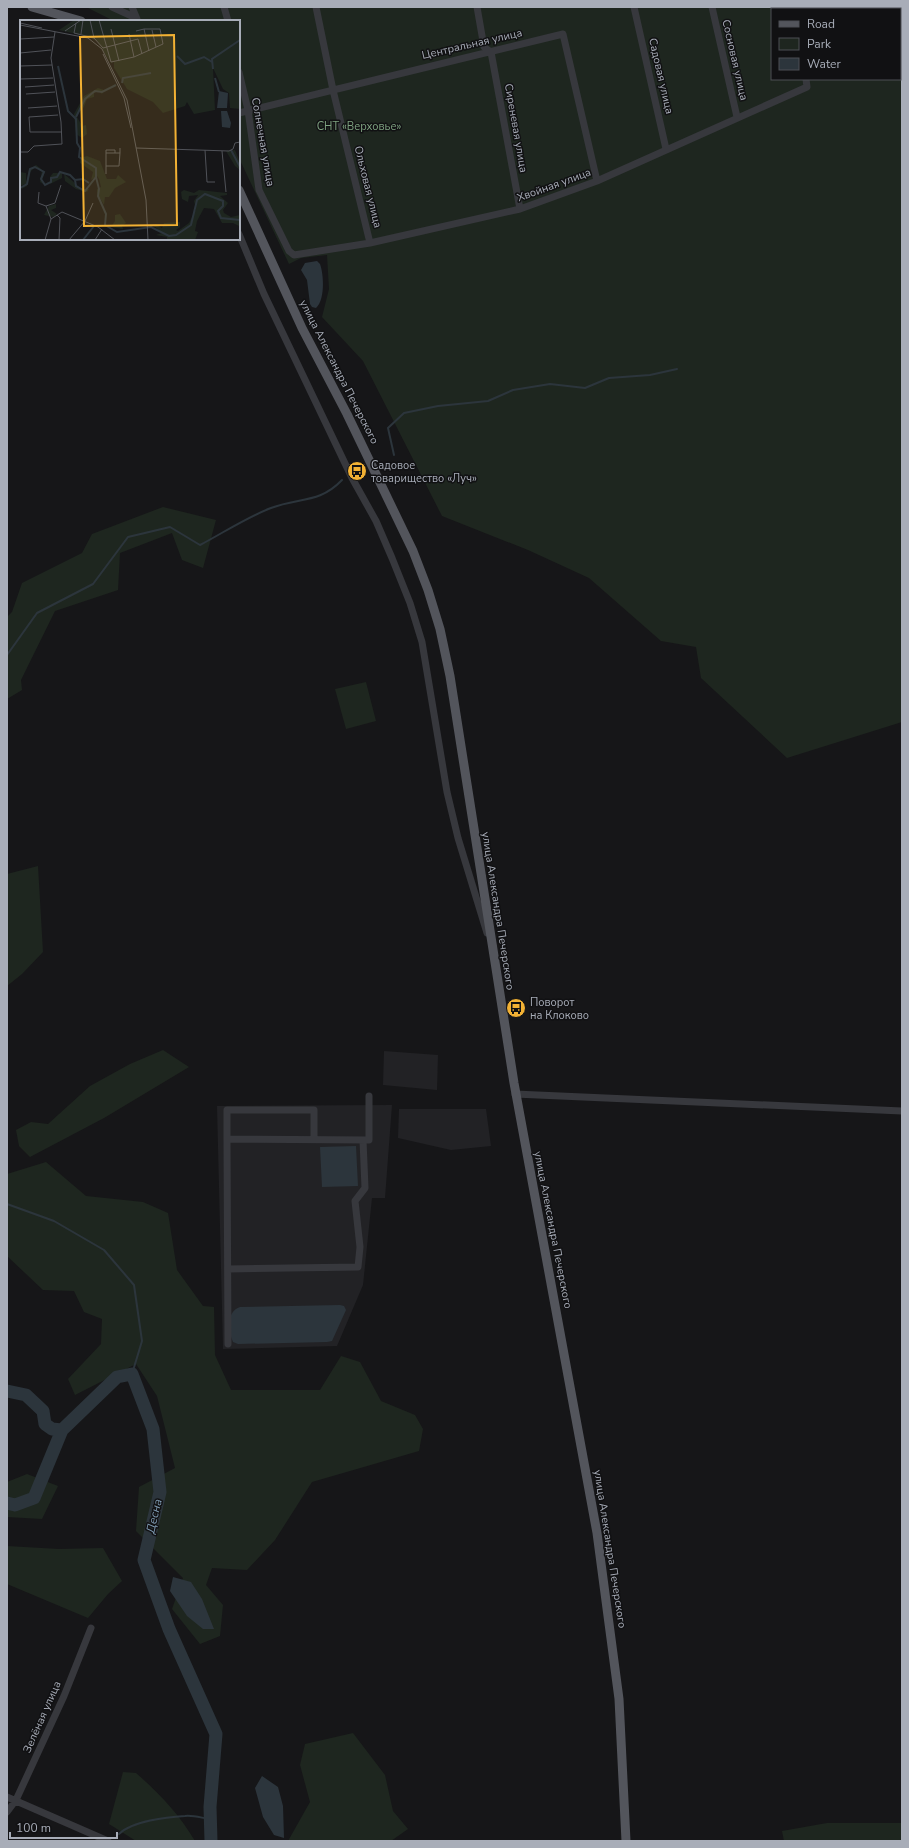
<svg xmlns="http://www.w3.org/2000/svg" width="909" height="1848" viewBox="0 0 909 1848" font-family="'Nunito Sans',sans-serif">
	<rect width="100%" height="100%" fill="#161618"/>
	<path fill="#222225" d="M384,1051l54,4 -1,35 -54,-5z
		M392,1105l-7,93h-13l-9,87 -26,61 -114,3 -6,-243z
		M399,1109h87l5,37 -40,4 -53,-12z"/>
	<path fill="#1e261f" fill-rule="evenodd" d="M86,7h816v715l-115,36 -86,-80 -5,-31 -35,-6 -72,-63 -61,-28 -86,-34 -79,-155 -41,-44 7,-28 -2,-34 -26,3 -12,6 -50,-106v-137h-125zM772,9h128v70h-128z
		M163,507l53,13 -13,48 -21,-8 -10,-27 -52,20 -2,37 -63,21 -34,69 1,10 -15,9v-82l5,-5 10,-29 60,-30 10,-19z
		M366,682l10,39 -30,8 -11,-40z
		M38,866l5,86 -21,22 -15,12v-112z
		M163,1050l26,17 -85,51 -74,39 -11,-11 -3,-16 15,-8 17,2 42,-38 40,-22z
		M46,1162l40,34 57,6 25,11 9,57 26,36 11,1 1,48 16,35h89l21,-34 19,6 21,39 34,14 8,14 -4,22 -107,31 -37,58 -28,30 -35,-2 -6,17 17,20 -3,31 -20,8 -28,-35 11,-31 -47,-47 3,-44 36,-19 -18,-72 -21,-32 -61,31 -7,-16 33,-35 1,-25 -18,-7 -10,-21 -31,-1 -36,-34v-82z
		M27,1474l31,12 -16,33 -35,-2v-35z
		M7,1546l52,3 44,-1 19,33 -14,13 -20,24 -81,-34z
		M353,1733l32,42 8,36 15,18 -17,12h-103l22,-39 -10,-37 5,-21z
		M123,1772l13,1c23,20 43,41 59,68h-59l-27,-17z
		M827,1823h75v18h-118l-2,-10z"/>
	<path fill="#2c353c" d="M317,261l3,3c4,11 5,36 -4,44l-4,-1 -2,-3 -3,-24 -6,-10 4,-7z
		M356,1146l2,40 -36,1 -2,-40z
		M340,1305l4,1 2,4 -14,31 -5,1 -89,2 -5,-2c-5,-12 -7,-30 7,-35z
		M173,1577l18,5 11,17 12,30h-11l-16,-13 -17,-25z
		M262,1776l16,11 5,19 1,32 -10,-3 -11,-18 -8,-29z"/>
	<g fill="none" stroke-linecap="round" stroke-linejoin="round">
		<path stroke="#2c353c" stroke-width="2" d="M394,455l-6,-27 16,-15 34,-7 50,-5 25,-11 37,-6 35,4 24,-10 41,-3 27,-6
			M7,655l30,-42 56,-29 35,-47 42,-10 30,18c23,-12 47,-28 71,-37 28,-11 48,-4 71,-28
			M7,1204l47,17 50,29 30,35 8,56 -10,33
			M119,1834c13,-13 48,-17 66,-18 8,-1 17,2 25,3"/>
		<path stroke="#2c353c" stroke-width="13" d="M7,1391l19,4 17,16 2,13 7,5 10,1
			M7,1503l8,2 19,-7 28,-68 55,-53 15,-3 21,55 7,63 -16,68 25,69 47,105 -6,73 1,34"/>
		<path stroke="#37383d" stroke-width="7" d="M112,7l24,11
			M132,7l5,12
			M224,7l4,14
			M316,7l17,83 37,153
			M477,7l7,40 7,5
			M634,7l32,142
			M712,7l25,110
			M791,7l1,2
			M491,52l29,157
			M239,72l9,38 11,80 30,61 5,4 76,-12 150,-34 77,-28 210,-94 -1,-8
			M239,113l324,-79 34,147
			M239,234l25,60 88,184 24,43 16,37 18,45 12,39 25,150 11,46 29,95
			M515,1094l387,17
			M227,1139v-29h87v29
			M228,1269l130,-2 2,-20 -5,-46 10,-13 -2,-48
			M228,1344l-1,-205 142,1v-44
			M7,1797l101,44
			M7,1812l9,-12 48,-104 27,-68"/>
		<path stroke="#53555c" stroke-width="9" d="M32,7l49,14
			M239,190l63,138 45,86 66,137 15,39 12,39 10,47 64,407 83,450 22,166 7,142"/>
	</g>
	<defs>
		<symbol id="bus-disc" viewBox="-11 -11 22 22"><circle r="9.5" fill="#f2b134" stroke="#111113"/><path d="M-5-6H5V4H4V6H2V4H-2V6H-4V4H-5ZM-3.5-4V0h7V-4ZM-3.5 1.2v1.5H-2V1.2ZM2 1.2v1.5H3.5V1.2Z" fill="#111"/></symbol>
	</defs>
	<g fill-rule="evenodd">
		<use href="#bus-disc" x="346" y="460" width="22" height="22"/>
		<use href="#bus-disc" x="505" y="997" width="22" height="22"/>
	</g>
	<g text-anchor="middle" dominant-baseline="central" stroke-width="3" stroke-linejoin="round" paint-order="stroke">
		<g font-size="11" fill="#a8adb8" stroke="#111113">
			<text transform="translate(472 44) rotate(-13)">Центральная улица</text>
			<text transform="translate(735 60) rotate(77)">Сосновая улица</text>
			<text transform="translate(661 76) rotate(77)">Садовая улица</text>
			<text transform="translate(516 128) rotate(80)">Сиреневая улица</text>
			<text transform="translate(263 142) rotate(80)">Солнечная улица</text>
			<text transform="translate(554 185) rotate(-20)">Хвойная улица</text>
			<text transform="translate(368 187) rotate(76)">Ольховая улица</text>
			<text transform="translate(339 372) rotate(63)">улица Александра Печерского</text>
			<text transform="translate(498 911) rotate(81)">улица Александра Печерского</text>
			<text transform="translate(553 1230) rotate(79)">улица Александра Печерского</text>
			<text transform="translate(610 1549) rotate(81)">улица Александра Печерского</text>
			<text transform="translate(42 1717) rotate(-66)">Зелёная улица</text>
		</g>
		<g font-size="11" fill="#7fa381" stroke="#111113">
			<text x="359" y="126">СНТ «Верховье»</text>
		</g>
		<g font-size="11" fill="#a8adb8" stroke="#111113" text-anchor="start">
			<text x="371" y="465">Садовое<tspan x="371" dy="13">товарищество «Луч»</tspan></text>
			<text x="530" y="1002">Поворот<tspan x="530" dy="13">на Клоково</tspan></text>
		</g>
		<g font-size="12" font-style="italic" fill="#7f9bb3" stroke="#111113">
			<text transform="translate(154 1516) rotate(-77)">Десна</text>
		</g>
	</g>
	<g transform="translate(20 20)">
		<rect width="220" height="220" fill="#161618"/>
		<path d="M54,0h166v89l-10,-1 -1,-15 -6,-4 -10,-21 2,42 -21,4 -7,-12 -2,4 -22,7 -10,-11 -26,-13 -13,-21v-6l-3,1 -14,-22 -8,-4 -30,-7zM78,68l6,2 -2,4 -3,-3 -5,2v4l-7,2 -3,8 -6,6 -1,4 5,9 4,-1 1,9 -5,4 -6,-4 -2,-20 10,-18zM215,130l5,13v7l-5,-4 -9,-15zM67,136l13,5 7,18h9l2,-4 8,7 -11,6 -6,9h-4l-1,8 -7,-12v-4l4,-2 -2,-8 -2,-3 -6,4 2,-8 -13,-9v-5zM16,145l9,7 -3,8 1,4 -3,-2 2,-12 -8,-2 -5,5 -2,13 -7,4 6,-6 -6,2v-14l6,1v10l3,-14zM33,153h9v5l-12,6v-7zM44,154l18,15h7l-2,3 -11,-3 -11,-8zM164,170l10,3 5,-3 28,3v2l-7,1 8,7 -5,7 1,3 7,4 9,-2 -1,11 -6,-3h-11l-8,-14 -10,-1 -7,13 -2,10 3,1 -3,8h-28v-3l-11,-2 6,-2 -8,-7 1,-2 7,4 2,-5 16,-1v5l-4,3 2,1 11,-8 7,-14 -2,-8 4,-6 -9,1 -1,6 -6,-3 -1,-7zM36,184v4l-5,2 6,4 -3,3 -10,-2 5,-9zM100,194l6,9 -4,3 1,3 -12,-2 4,-6v-6z" fill="#1e261f"/>
		<path d="M199,71l9,2 -1,15h-10zM201,91h6l4,12 -1,5 -8,-1z" fill="#2c353c"/>
		<path fill="none" stroke="#2c353c" stroke-width="2" d="M157,36l8,8 19,-7 8,5M38,46l10,45 8,8 1,24 3,5 -1,9 17,11v9M193,49l-1,-10 28,-19M195,58l4,14M102,63l1,-5 28,-5M56,97l9,-18 10,-8 7,1 14,-7M211,130l9,17M55,160l8,-1 6,4M0,168l7,-4 3,-15 5,-2 9,5 -3,7 4,6 6,-3v-4l6,-1 3,-5 10,3 5,5 1,6 9,5 11,-14 3,12 -1,7 8,18 -1,11 12,7 34,-5 18,9 7,-1 15,-10 6,-25 8,-6 18,7v5l-5,5 3,7 19,2M63,220l11,-14"/>
		<path fill="none" stroke="#505258" stroke-width="1" d="M70,0l4,18 9,10 35,-9 4,15M79,0l12,42 23,-5 29,-13 -3,-15h-16M0,3l22,5M56,3l-2,10 20,5M0,5l68,13 14,11 25,51 19,100 2,40M91,9l8,32M132,10l4,17M45,11l16,-11M116,11l8,-2 5,22M61,14l2,-14M109,14l5,23M0,19l34,-2M0,33l31,-3M83,34l21,44 7,30M0,46l32,-1M0,59l33,-1M5,67l29,-2M6,74l29,-2M8,88l29,-2M38,95l-29,2 1,15h32M116,128l93,3 4,-2 2,-6 5,-1M185,130l2,32h8M202,131l4,41M0,132h8l6,-6 28,-2 -1,-22 -10,-64 4,-26M86,133v-3h9v3M86,146h13l1,-13M86,154v-21h14v-5M19,172l-1,11 8,3M37,195l3,3 -1,22M31,199l-5,-13 9,-3 6,-18M25,220l6,-21 11,-7 36,15 17,13M49,220l16,-19 8,-18M75,220l7,-11"/>
		<path fill="#f2b134" fill-opacity="0.15" stroke="#f2b134" stroke-width="2" d="M154,15l3,190 -93,1 -4,-189z"/>
		<rect width="220" height="220" fill="none" stroke="#a8adb8" stroke-width="2"/>
	</g>
	<rect width="909" height="1848" fill="none" stroke="#a8adb8" stroke-width="16"/>
	<rect x="771" y="8" width="130" height="72" fill="#111113" stroke="#4d4f55"/>
	<rect x="779" y="21" width="20" height="6" fill="#53555c" stroke="#4d4f55"/>
	<text x="807" y="28" font-size="12" fill="#a8adb8">Road</text>
	<rect x="779" y="38" width="20" height="12" fill="#1e261f" stroke="#4d4f55"/>
	<text x="807" y="48" font-size="12" fill="#a8adb8">Park</text>
	<rect x="779" y="58" width="20" height="12" fill="#2c353c" stroke="#4d4f55"/>
	<text x="807" y="68" font-size="12" fill="#a8adb8">Water</text>
	<path d="M10 1832v6h107v-6" fill="none" stroke="#a8adb8" stroke-width="2"/>
	<text x="16" y="1832" font-size="12" fill="#a8adb8" stroke="#111113" stroke-width="3" paint-order="stroke">100 m</text>
</svg>
